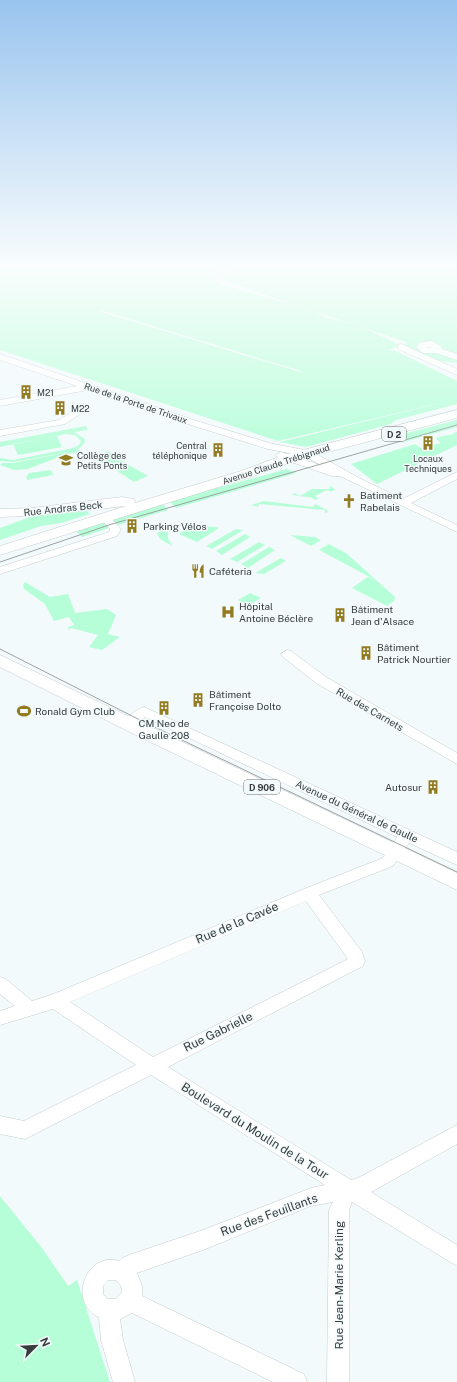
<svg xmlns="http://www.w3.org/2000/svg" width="457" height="1382" viewBox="0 0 457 1382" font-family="'Public Sans',sans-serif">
	<rect width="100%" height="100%" fill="#f2fafb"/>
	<path fill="#b6fed8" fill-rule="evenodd" d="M0,265h232l-13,8 3,2 13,-10h222v98l-18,-2 -35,-16 2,-3 -103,-34 25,10 34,9 38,18 -11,5 7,1 61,30v18l-179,42 -278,-91zM220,276l8,6 69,24 -79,-22 -3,-7zM100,310l198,60 9,4 -206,-62z
		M457,399v5l-61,16 -5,4 -85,23 -26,-5z
		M457,420v7l-53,15 -9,-6z
		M86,426l2,4 -14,2 11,7 -1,5 -7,6h4l1,2 -15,2 -39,15 -14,1 -14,-5 2,-2h11l62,-12 -62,11 -13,-1v-3l13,2 60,-12 6,-3 2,-4 -6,-6 -9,-1 -66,13v-5z
		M457,432v13l-80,39 -26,-20 64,-20 6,4 20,-5 -5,-4 2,-2 16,-3 -1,-1z
		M57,436l5,11 -44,8 -5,-11z
		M107,451l19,12 -14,6 -19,-12z
		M127,464l21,12 -14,6 -20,-13z
		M287,469l9,4 -120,35 -7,-7z
		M51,470l2,5 -26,5 -1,-3 3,-4z
		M330,486l5,3 -4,3 -4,-2 -12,6 4,3 -5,1v-2l-22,-3 3,-2 5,3 12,-7h18z
		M264,501l49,6 2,-3 12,6 1,2 -3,1v-3l-66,-6 -1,3 -7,-2z
		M162,503l6,7 -50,15 -6,-6z
		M87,511l3,3 -29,9 -20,3 -41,14v-12l33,-12z
		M104,521l5,7 -27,9 -7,-7z
		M171,525h8l-11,7v6l4,8 -12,-7 -3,-5 5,-6z
		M194,526l23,1 2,1 -22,14 -18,-8 5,-4z
		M236,529l7,1 -31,19 -6,-3z
		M245,534l5,3 -28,18 -6,-4z
		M290,535l25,2 6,3 -10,6z
		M259,542l6,3 -28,17 -7,-3z
		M329,544l17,9 49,44 -1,4 -7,5 -35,-18 16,-11 9,4 -58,-31z
		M269,547l6,3 -27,18 -7,-4z
		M281,558l5,3 -22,13 -9,-1z
		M25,582l25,15 18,-3 7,19 32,-4 9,6 -8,19 12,3 -18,13 -13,-3 9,-12 -27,-7 -2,2 -1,-3 6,-2 -5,-8 -15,4 -9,-17 -21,-15 -1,-4z
		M250,593l11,5 -13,8 -10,-6z
		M0,1196l42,52 26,38 9,-6 33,102h-110z"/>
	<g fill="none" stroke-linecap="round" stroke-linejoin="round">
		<defs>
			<path id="minor" d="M432,341l9,5 1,3 15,5v6l-21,-7h-13l-7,-6 5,-5zM425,347h5l2,1z
				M401,344l56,25v6l-59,-26v-4z
				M0,354l200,68 73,22 38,7 50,28 42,20 54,-27v7l-46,24 46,22v7l-117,-56h-8l-55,-19 -1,-2 5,-3 42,14 -19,-10 -36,-7 -74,-23 -106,-36 -88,16v-6l77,-14 -77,-26z
				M80,407l3,1v4l-18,12 -65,12v-6l59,-10z
				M104,514l4,1 13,14 -4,7 -117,38v-7l109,-35 1,-3 -11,-12z
				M287,650l4,1 35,26 131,76v11l-141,-81 -33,-26 -2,-3z
				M144,707l313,145v13l-48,-22 -16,23 -74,29 43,57 3,9 -2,5 -195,101 183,113 7,-2 99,-53v19l-86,48 86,53v21l-105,-64 -3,8v172h-22l2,-172 4,-8 -22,4 -108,44 -66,23 5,13v10l162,78 3,8h-34l-141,-69 -12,6 3,21 12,42h-22l-12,-42 -2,-23c-32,-14 -13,-66 20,-56l3,-3 7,-3 74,-25 108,-42 14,-3 -174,-110 -126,64 -25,-5v-18l24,5 112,-56 -83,-56 -53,16v-14l15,-5 -15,-12v-17l6,2 26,22 19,-6 253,-106 79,-31 14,-21 -252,-120 -11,10h-10l-2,-3c5,-7 14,-15 22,-17zM306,901l42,58 -195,98 -83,-55zM108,1280h8l5,6 1,6 -6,7h-8l-5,-5v-8z"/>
			<path id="major" d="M457,410v8l-163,43 -43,16 -251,78v-9l126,-40 -94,10 -32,1v-8l32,-1 90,-11 12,2 1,4 106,-32 43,-16z
				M0,655l457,218v17l-315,-152 -142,-71z"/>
		</defs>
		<use href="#minor" stroke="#c5cdce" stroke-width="1"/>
		<use href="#major" stroke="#c5cdce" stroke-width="1"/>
		<use href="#minor" fill="#fff" fill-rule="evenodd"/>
		<use href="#major" fill="#fff" fill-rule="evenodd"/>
		<path stroke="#9da3a3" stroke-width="1" d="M0,562l112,-38 345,-99
			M0,649l136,69 321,154"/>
	</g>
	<linearGradient id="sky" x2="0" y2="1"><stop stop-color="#99c4ee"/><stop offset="0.58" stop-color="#f9fdfd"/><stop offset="1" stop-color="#f9fdfd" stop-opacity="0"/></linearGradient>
	<rect width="457" height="459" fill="url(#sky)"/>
	<defs>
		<symbol id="building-bare" viewBox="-9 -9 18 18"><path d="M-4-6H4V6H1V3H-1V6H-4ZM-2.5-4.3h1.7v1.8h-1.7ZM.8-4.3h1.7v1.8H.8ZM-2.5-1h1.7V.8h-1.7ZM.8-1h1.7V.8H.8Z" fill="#927b21" stroke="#f2fafb" stroke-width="2.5" paint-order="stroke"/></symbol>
		<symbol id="school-bare" viewBox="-9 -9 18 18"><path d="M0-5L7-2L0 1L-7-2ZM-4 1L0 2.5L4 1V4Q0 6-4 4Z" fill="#927b21" stroke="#f2fafb" stroke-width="2.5" paint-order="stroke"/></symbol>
		<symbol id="church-bare" viewBox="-9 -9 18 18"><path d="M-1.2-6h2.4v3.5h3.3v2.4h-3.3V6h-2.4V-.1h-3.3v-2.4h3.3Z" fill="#927b21" stroke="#f2fafb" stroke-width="2.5" paint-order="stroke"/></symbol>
		<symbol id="restaurant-bare" viewBox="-9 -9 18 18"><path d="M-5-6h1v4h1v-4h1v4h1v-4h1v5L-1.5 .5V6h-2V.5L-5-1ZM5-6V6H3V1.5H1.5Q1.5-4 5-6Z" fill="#927b21" stroke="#f2fafb" stroke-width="2.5" paint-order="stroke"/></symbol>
		<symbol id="hospital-bare" viewBox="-9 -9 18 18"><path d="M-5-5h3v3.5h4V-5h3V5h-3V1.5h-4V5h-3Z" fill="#927b21" stroke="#f2fafb" stroke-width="2.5" paint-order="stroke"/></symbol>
		<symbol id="stadium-bare" viewBox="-9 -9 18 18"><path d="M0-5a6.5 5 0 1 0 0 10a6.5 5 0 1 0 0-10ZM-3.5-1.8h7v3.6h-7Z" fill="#927b21" stroke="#f2fafb" stroke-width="2.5" paint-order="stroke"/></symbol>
	</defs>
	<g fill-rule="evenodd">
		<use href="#building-bare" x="16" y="382" width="20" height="20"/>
		<use href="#building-bare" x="50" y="398" width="20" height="20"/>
		<use href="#building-bare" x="418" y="433" width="20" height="20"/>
		<use href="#building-bare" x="208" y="440" width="20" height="20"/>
		<use href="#school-bare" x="56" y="450" width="20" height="20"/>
		<use href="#church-bare" x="339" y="491" width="20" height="20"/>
		<use href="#building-bare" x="122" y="516" width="20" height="20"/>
		<use href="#restaurant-bare" x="188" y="561" width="20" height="20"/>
		<use href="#hospital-bare" x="218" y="602" width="20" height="20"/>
		<use href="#building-bare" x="330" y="605" width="20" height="20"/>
		<use href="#building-bare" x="356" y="643" width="20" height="20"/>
		<use href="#building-bare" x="188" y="690" width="20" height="20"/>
		<use href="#building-bare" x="154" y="698" width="20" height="20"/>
		<use href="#stadium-bare" x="14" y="701" width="20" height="20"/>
		<use href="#building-bare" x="423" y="777" width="20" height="20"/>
	</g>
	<g text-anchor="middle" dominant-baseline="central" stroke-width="3" stroke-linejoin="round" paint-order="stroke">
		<g font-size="9" fill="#383c3c" stroke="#f2fafb" text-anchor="start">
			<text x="37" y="392">M21</text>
			<text x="71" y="408">M22</text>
			<text x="207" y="445" text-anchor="end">Central<tspan x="207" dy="10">téléphonique</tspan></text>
			<text x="77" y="455">Collège des<tspan x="77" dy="10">Petits Ponts</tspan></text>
			<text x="428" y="458" text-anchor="middle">Locaux<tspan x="428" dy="10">Techniques</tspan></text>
		</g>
		<g font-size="9" fill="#383c3c" stroke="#f2fafb">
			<text transform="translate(136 403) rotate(19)">Rue de la Porte de Trivaux</text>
			<text transform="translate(276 464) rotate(-18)">Avenue Claude Trébignaud</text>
		</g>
		<g fill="#f2fafb" stroke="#707575" stroke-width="1">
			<rect x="382" y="427" width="24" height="14" rx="3"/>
			<rect x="244" y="780" width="36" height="14" rx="3"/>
		</g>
		<g font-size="9" font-weight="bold" fill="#383c3c">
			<text x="394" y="434">D 2</text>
			<text x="262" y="787">D 906</text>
		</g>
		<g font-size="10" fill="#383c3c" stroke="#f2fafb" text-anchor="start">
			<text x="360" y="495">Batiment<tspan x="360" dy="12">Rabelais</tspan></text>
			<text x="143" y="526">Parking Vélos</text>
			<text x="209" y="571">Caféteria</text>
			<text x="239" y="606">Hôpital<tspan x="239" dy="12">Antoine Béclère</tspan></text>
			<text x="351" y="609">Bâtiment<tspan x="351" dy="12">Jean d'Alsace</tspan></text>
			<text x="377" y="647">Bâtiment<tspan x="377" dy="12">Patrick Nourtier</tspan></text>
			<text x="209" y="694">Bâtiment<tspan x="209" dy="12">Françoise Dolto</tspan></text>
			<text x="35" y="711">Ronald Gym Club</text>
			<text x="164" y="723" text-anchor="middle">CM Neo de<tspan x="164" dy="12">Gaulle 208</tspan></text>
			<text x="422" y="787" text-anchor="end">Autosur</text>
		</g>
		<g font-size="10" fill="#383c3c" stroke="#f2fafb">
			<text transform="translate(63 508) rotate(-6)">Rue Andras Beck</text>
			<text transform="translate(370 709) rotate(30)">Rue des Carnets</text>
			<text transform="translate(357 811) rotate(25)">Avenue du Général de Gaulle</text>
		</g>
		<g font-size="12" fill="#383c3c" stroke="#f2fafb">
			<text transform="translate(237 923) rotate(-23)">Rue de la Cavée</text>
			<text transform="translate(218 1032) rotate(-26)">Rue Gabrielle</text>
			<text transform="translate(255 1131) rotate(32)">Boulevard du Moulin de la Tour</text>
			<text transform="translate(269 1215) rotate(-20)">Rue des Feuillants</text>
			<text transform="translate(339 1285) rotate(-90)">Rue Jean-Marie Kerling</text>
		</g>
	</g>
	<g transform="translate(36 1346) rotate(66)" stroke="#f2fafb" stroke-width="3" paint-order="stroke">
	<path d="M0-3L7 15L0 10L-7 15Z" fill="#383c3c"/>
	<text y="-6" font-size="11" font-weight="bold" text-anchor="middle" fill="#383c3c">N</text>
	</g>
</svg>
